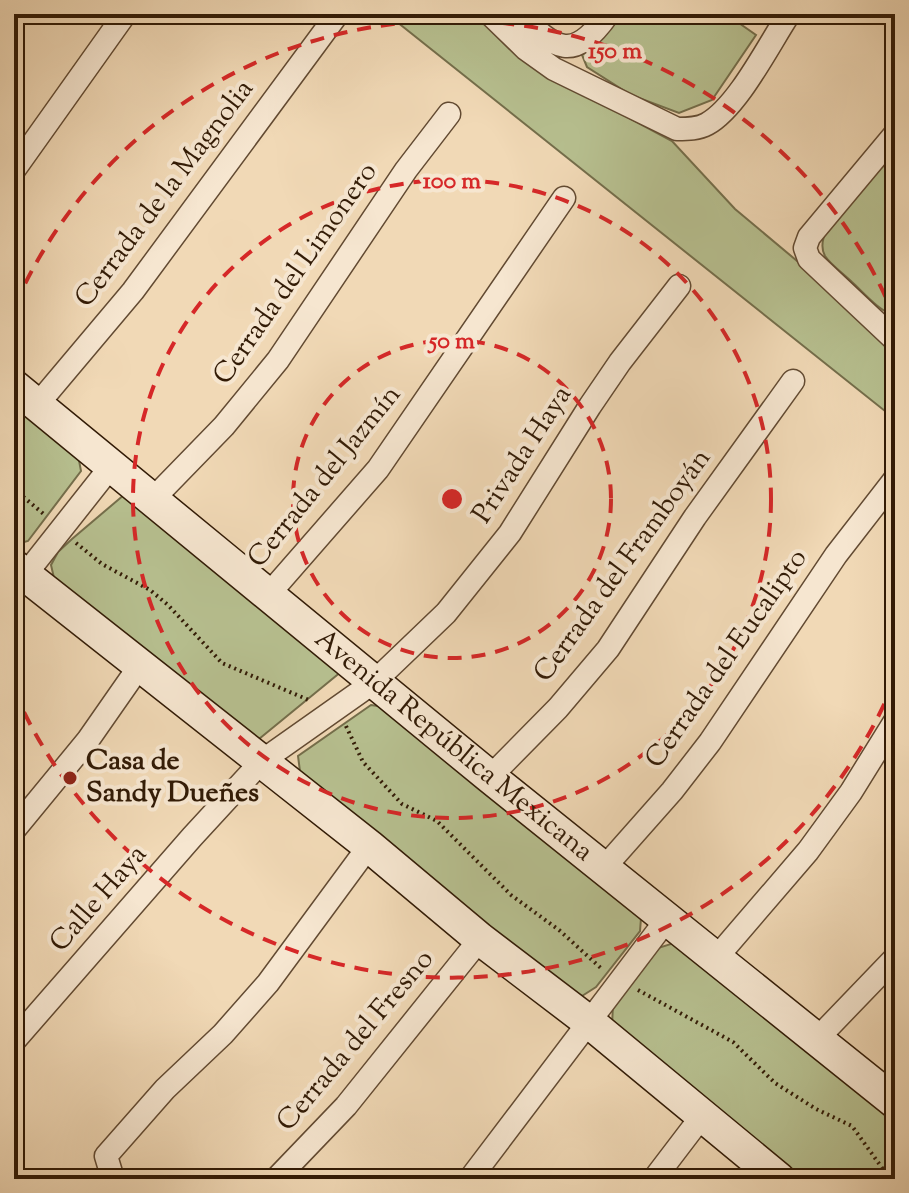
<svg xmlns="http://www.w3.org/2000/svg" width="909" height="1193" viewBox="0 0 909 1193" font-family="'Sorts Mill Goudy',serif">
	<rect width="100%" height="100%" fill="#f1d9b6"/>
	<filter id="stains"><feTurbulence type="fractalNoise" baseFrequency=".0025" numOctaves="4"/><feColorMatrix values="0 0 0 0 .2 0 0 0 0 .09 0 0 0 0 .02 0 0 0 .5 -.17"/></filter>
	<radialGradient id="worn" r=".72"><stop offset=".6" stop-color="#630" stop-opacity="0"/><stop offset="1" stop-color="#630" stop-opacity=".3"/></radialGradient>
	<path fill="#b7c090" stroke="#746e4b" stroke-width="2" d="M387,14h92l81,67 112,60 63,68 160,134v76z
		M616,14h110l30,21 -44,65 -33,13 -48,-18 -44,-28 -5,-12z
		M891,159l4,3v154c-16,-5 -31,-23 -43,-34 -8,-8 -21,-17 -27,-26 -16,-29 47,-79 66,-97z
		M14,403l64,52 3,16 -53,70 -14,4z
		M125,494l217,177 -83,68 -205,-161 -3,-13 7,-13 14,-13z
		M371,705l20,3 250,210 -1,13 -44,56 -14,9 -21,-6 -260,-211 -3,-23z
		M677,942l218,172v65h-99l-168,-136 -16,-17 1,-21 45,-57z"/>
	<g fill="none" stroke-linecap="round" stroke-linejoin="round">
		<defs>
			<path id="street" d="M490,14l36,35 28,20 123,60c11,0 21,0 30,-5 31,-17 62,-80 82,-110
				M519,14c37,36 54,49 89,0
				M895,134l-86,103 -4,11 4,11 86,81
				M14,170l111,-156
				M37,405l96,-114 203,-275
				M153,499l71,-73 54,-66 128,-190 43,-56
				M14,589l98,-124
				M268,595l110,-126 186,-271
				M490,777l68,-69 50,-59 87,-132 98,-136
				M14,830l74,-90 53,-76
				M603,869l69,-78 38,-49 126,-187 59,-76
				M717,957l91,-106 43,-59 44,-71
				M818,1038l77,-80
				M14,1041l178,-204 70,-76 112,-79 72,-69 64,-80 80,-127 30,-44 59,-76
				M113,1179l-7,-23 59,-67 58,-55 45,-51 101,-137
				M276,1179l70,-73 134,-167
				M470,1179l197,-260
				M654,1179l48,-63"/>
			<g id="secondary">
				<path id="s1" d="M14,386l476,391 405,325"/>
				<path d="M14,566l355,280 111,93 109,83 190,157"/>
			</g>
		</defs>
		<use href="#street" stroke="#624a32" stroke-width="25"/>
		<use href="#secondary" stroke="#321b06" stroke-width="35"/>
		<path stroke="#321b06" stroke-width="4" stroke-dasharray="2 4" stroke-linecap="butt" d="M14,489l32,27
			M76,543l26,21 48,26 18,15 54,58 89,38
			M346,726l17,36 39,42 35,17 74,74 48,35 44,40
			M638,990l95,52 42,41 41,26 36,17 38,53"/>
		<use href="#street" stroke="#f6e6d0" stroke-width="22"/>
		<use href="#secondary" stroke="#f6e6d0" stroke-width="32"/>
	</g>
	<g fill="none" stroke="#d62828" stroke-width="4" stroke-dasharray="14 10">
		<circle cx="452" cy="499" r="159"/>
		<circle cx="452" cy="499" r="319"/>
		<path d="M894 682A478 478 0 0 1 15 693M15 305A478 478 0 0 1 894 316"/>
	</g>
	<circle fill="#8f2418" stroke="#f6e6d0" stroke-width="3" cx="70" cy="778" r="8"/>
	<g text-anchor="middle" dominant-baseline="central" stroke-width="8" stroke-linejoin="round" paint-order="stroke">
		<g font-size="28" fill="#321b06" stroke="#f6e6d0">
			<text transform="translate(165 194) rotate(-53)">Cerrada de la Magnolia</text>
			<text transform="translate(296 274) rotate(-55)">Cerrada del Limonero</text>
			<text transform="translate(523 455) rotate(-57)">Privada Haya</text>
			<text transform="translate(325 477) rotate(-51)">Cerrada del Jazmín</text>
			<text transform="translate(623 566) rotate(-54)">Cerrada del Framboyán</text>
			<text transform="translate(727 659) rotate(-55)">Cerrada del Eucalipto</text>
			<text stroke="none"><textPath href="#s1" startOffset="568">Avenida República Mexicana</textPath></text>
			<text transform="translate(99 899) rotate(-49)">Calle Haya</text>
			<text transform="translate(356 1041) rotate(-50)">Cerrada del Fresno</text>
		</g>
		<g font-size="28" font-weight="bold" fill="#321b06" stroke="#f6e6d0" text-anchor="start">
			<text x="86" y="762">Casa de<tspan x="86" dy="32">Sandy Dueñes</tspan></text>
		</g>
	</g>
	<circle cx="452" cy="499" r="12" fill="#d62828" stroke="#f6e6d0" stroke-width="4"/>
	<g font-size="24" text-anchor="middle" font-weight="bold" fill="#d62828" stroke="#f6e6d0" stroke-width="8" stroke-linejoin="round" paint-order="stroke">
		<text x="615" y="58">150 m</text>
		<text x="452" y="188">100 m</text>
		<text x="452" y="348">50 m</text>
	</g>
	<rect width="909" height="1193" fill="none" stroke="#f1d9b6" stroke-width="48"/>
	<rect x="16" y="16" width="877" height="1161" fill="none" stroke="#321b06" stroke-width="4"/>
	<rect x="24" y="24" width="861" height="1145" fill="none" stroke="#321b06" stroke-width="2"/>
	<rect width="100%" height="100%" filter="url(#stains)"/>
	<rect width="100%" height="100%" fill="url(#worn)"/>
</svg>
